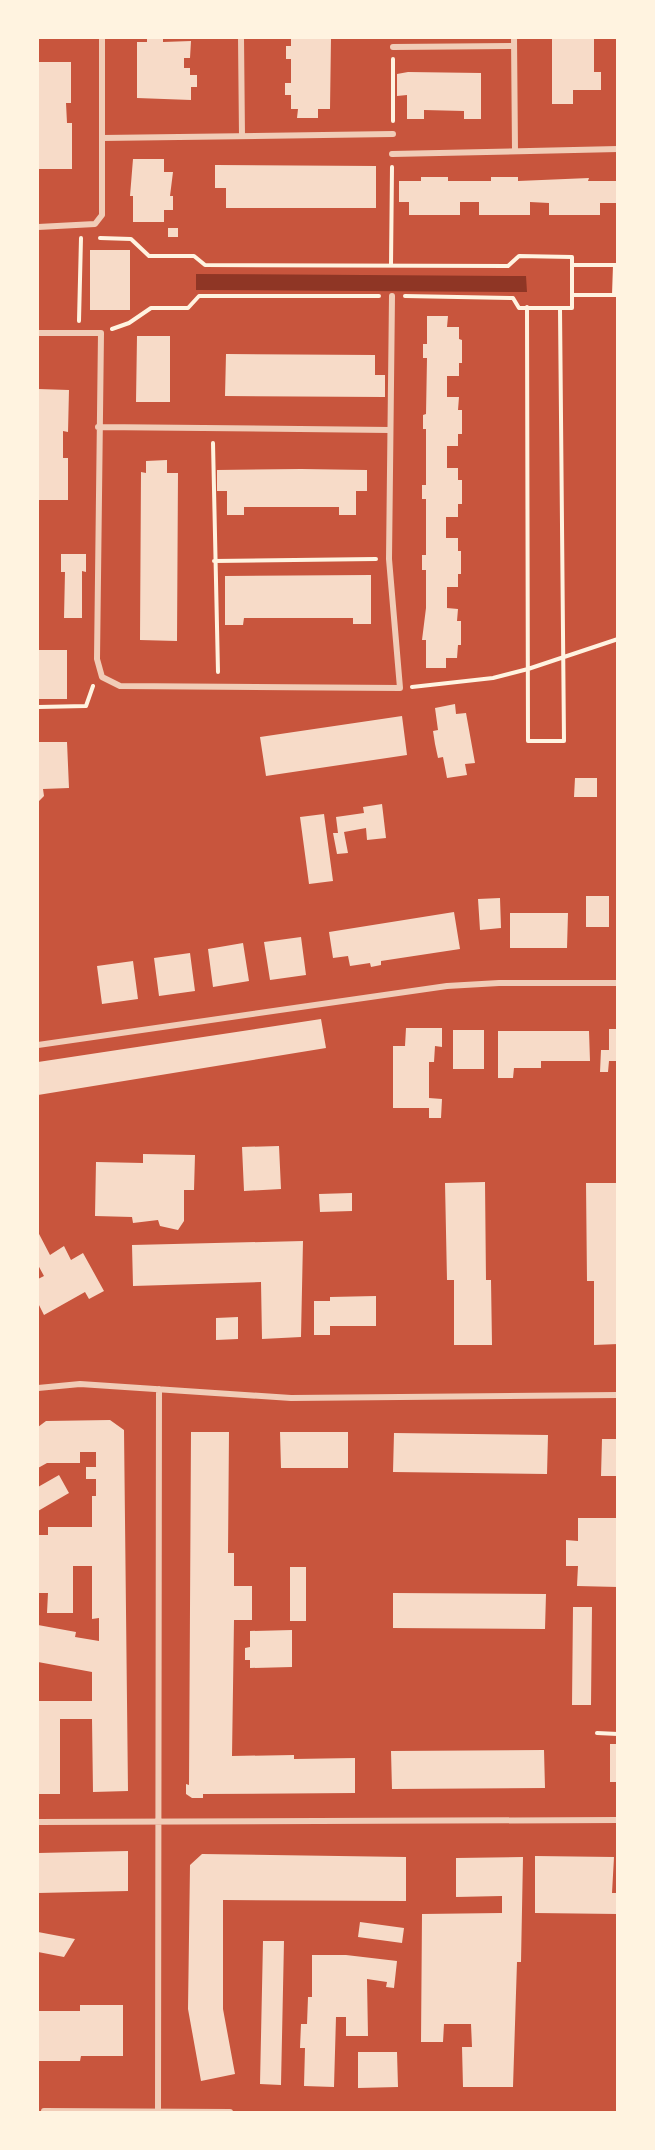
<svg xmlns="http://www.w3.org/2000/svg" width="655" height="2150" font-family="Jost,sans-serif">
  <rect width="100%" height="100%" fill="#c8553d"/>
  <path fill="#8f3625" d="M196,274l330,2 1,16 -331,-2z"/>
  <path fill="#f7dbc8" d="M147,38h16v4l28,-1 -1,17h-6v10h6v7h7v12h-6v13l-54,-2v-56h10z
    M291,38h40l-1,71h-12v9h-21l1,-9h-7v-14h-6v-12h6v-24h-5v-13h5z
    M552,38h42v34h7v18h-28v14h-21z
    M38,62h33v41h-5l1,20h5v46h-34z
    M408,72l73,1v46h-17v-8l-40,-1v9h-17v-24l-10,1v-22z
    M133,159h31v13h9l-3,24h3v14h-9v12h-31v-26h-3z
    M215,165l161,1v42h-150v-20h-11z
    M421,177h27v4h43v-4h27v4l71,-3 -1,3h30v22h-18v12h-51v-12l-19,-1v13h-51v-13h-19v13h-51v-13h-10v-21h22z
    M168,228h10v9h-10z
    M90,250h40v60h-40z
    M427,316h21l-1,11h12v12l3,1v23h-3v13h-12v21h12l-1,13h4v24h-4v12h-11v22h11v12h4v24h-4v13h-12v21h12v13h3v23h-3v13h-11v21l11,1 -1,12h4v24h-3l-1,13h-11v10h-20v-28h-4l4,-32v-38h-4v-15h4v-56h-4v-14h4v-56h-3v-14l3,-1 1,-56h-4v-14h4z
    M137,336h33v66h-34z
    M226,354l149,1v20h10v22l-160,-1z
    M38,389l31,1 -1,42 -5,-1v27h5v42h-30z
    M167,460v13h11l-1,168 -37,-1 1,-168 5,1v-12z
    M301,469l66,1v21h-11v24h-17v-8h-95v8h-17v-24h-10v-21z
    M61,554h25v18l-4,-1v47h-18l1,-46h-4z
    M371,575v49h-18v-6h-109l-1,7h-18v-49z
    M38,650h29v49h-29z
    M455,704l1,10 10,-1 9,50 -10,1 2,11 -20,3 -4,-21 -5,1 -3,-14 -2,-13 5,-1 -3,-22z
    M402,716l5,39 -141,21 -6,-39z
    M38,742h29l2,46 -26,1 1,7 -6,6z
    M575,778h22v19h-23z
    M382,804l4,34 -19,2 -1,-12 -22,4 4,21 -11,1 -4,-21h5l-2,-16 28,-4 -1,-6z
    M324,814l9,67 -24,3 -9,-67z
    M586,896h23v31h-23z
    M500,898l1,30 -21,2 -2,-31z
    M454,912l6,37 -79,12v4l-10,2 -1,-4 -20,3 -2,-10 -15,2 -4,-26z
    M510,913h58l-1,35h-57z
    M301,937l5,38 -36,5 -6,-38z
    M243,943l6,38 -36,6 -5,-38z
    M190,953l5,38 -36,5 -5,-38z
    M133,961l5,38 -36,5 -5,-38z
    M321,1019l5,29 -288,47v-33z
    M406,1028h36v19l-7,-1 -1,16h-5v36l13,1 -1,19h-12v-10h-36v-62h12z
    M609,1029h9v32h-9l-1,11h-8l1,-22h8z
    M453,1030h31v39h-31z
    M498,1031h91l1,30h-49v7h-27l-1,10h-15z
    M279,1146l2,43 -37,2 -2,-44z
    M143,1154l52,1 -1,35h-10v31l-6,9 -18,-4 -2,-6 -25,3 -1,-6 -37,-1 1,-54 47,1z
    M485,1182l1,98h5l1,65h-38v-65h-7l-2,-97z
    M586,1183h32v161l-24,1v-64h-7z
    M352,1193v18l-32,1 -1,-18z
    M38,1232l12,23 14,-9 7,14 12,-7 21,38 -15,8 -4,-7 -41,23 -6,-12v-24l6,-3 -6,-11z
    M303,1241l-2,96 -39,2 -1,-57 -128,4 -1,-41z
    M376,1296v30h-46v9h-16v-34h16v-4z
    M238,1317v22l-22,1v-22z
    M110,1420l14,10 4,361 -35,1 -1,-73h-32v75h-22v-93h54v-29l-54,-10v-37l38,7 -1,5 24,4v-23l-7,1v-53h-19v47h-26l1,-20h-10v-58h10v-8h44v-31h4v-17h-10v-12h10v-15h-16v11h-33l-9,5v-41l8,-6z
    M191,1432h38l-1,121h6v33h18v34h-18l-2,136 62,-1v4l61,-1v35l-152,1v4h-11l-6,-4v-10l3,1z
    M280,1432h68v36h-67z
    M394,1433l154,2 -1,39 -154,-2z
    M602,1439h16v37h-17z
    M59,1475l10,18 -31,18v-24z
    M578,1518h40v69l-41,-1 1,-20h-12v-26l12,1z
    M290,1567h16v54h-16z
    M393,1593l153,1 -1,35 -152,-1z
    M573,1607h19l-1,98h-19z
    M292,1630v37l-42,1v-8h-5v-12l5,-1v-16z
    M610,1744h8v38h-8z
    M544,1750l1,38 -153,1 -1,-38z
    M128,1851v40l-90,2v-40z
    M202,1854l204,3v44l-183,-1v109l12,65 -34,7 -13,-72 2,-144z
    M535,1856l79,1 -2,36h6v21l-83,-1z
    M523,1857l-2,105h-4l-4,125h-50l-1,-40h10l-1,-23h-27l-1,18h-22l1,-128 80,-1v-17l-46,1v-39z
    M360,1922l44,6 -2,15 -44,-6z
    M38,1932l37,7 -11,18 -26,-5z
    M263,1941h21l-3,144 -21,-1z
    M312,1955h34l51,6 -3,27 -8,-1 1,-5 -20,-3 1,57h-22v-19h-10l-2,70 -30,-1 1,-38h-5l1,-24h6l1,-27h4z
    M80,2005h43v51h-42l-1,5h-42v-50h42z
    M358,2052h39l1,35 -40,1z"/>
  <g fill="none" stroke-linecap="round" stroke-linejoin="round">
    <path stroke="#fff3e0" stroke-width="4" d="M393,59v62
      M100,238l31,1 18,17h45l11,9 303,1 11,-10 53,1v51h-53l-6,-10 -108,-2
      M391,265l1,-98
      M572,265h46
      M572,295h46
      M614,295l1,-30
      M527,307l1,434h36l-4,-432
      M79,321l2,-83
      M112,329l17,-6 22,-15h37l11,-12h180
      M213,443l5,229
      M214,561l162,-2
      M412,687l81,-9 35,-9 90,-30
      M38,707l48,-1 7,-20
      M597,1733l21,1"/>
    <path stroke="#f1ccb7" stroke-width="6" d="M241,38l1,98
      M514,38l1,113
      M393,47l121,-1
      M102,138l291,-4
      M392,154l226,-5
      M38,227l57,-3 7,-9v-177
      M38,333h63l-4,326 5,18 18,9 280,2 -11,-129 3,-263
      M98,427l292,3
      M38,1045l409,-59 52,-3h119
      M38,1388l42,-4 211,14 327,-3
      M38,1822l580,-2
      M44,2111l186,1
      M158,2112l1,-723"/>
  </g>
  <rect width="655" height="2150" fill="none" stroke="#fff3e0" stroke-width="78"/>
</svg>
